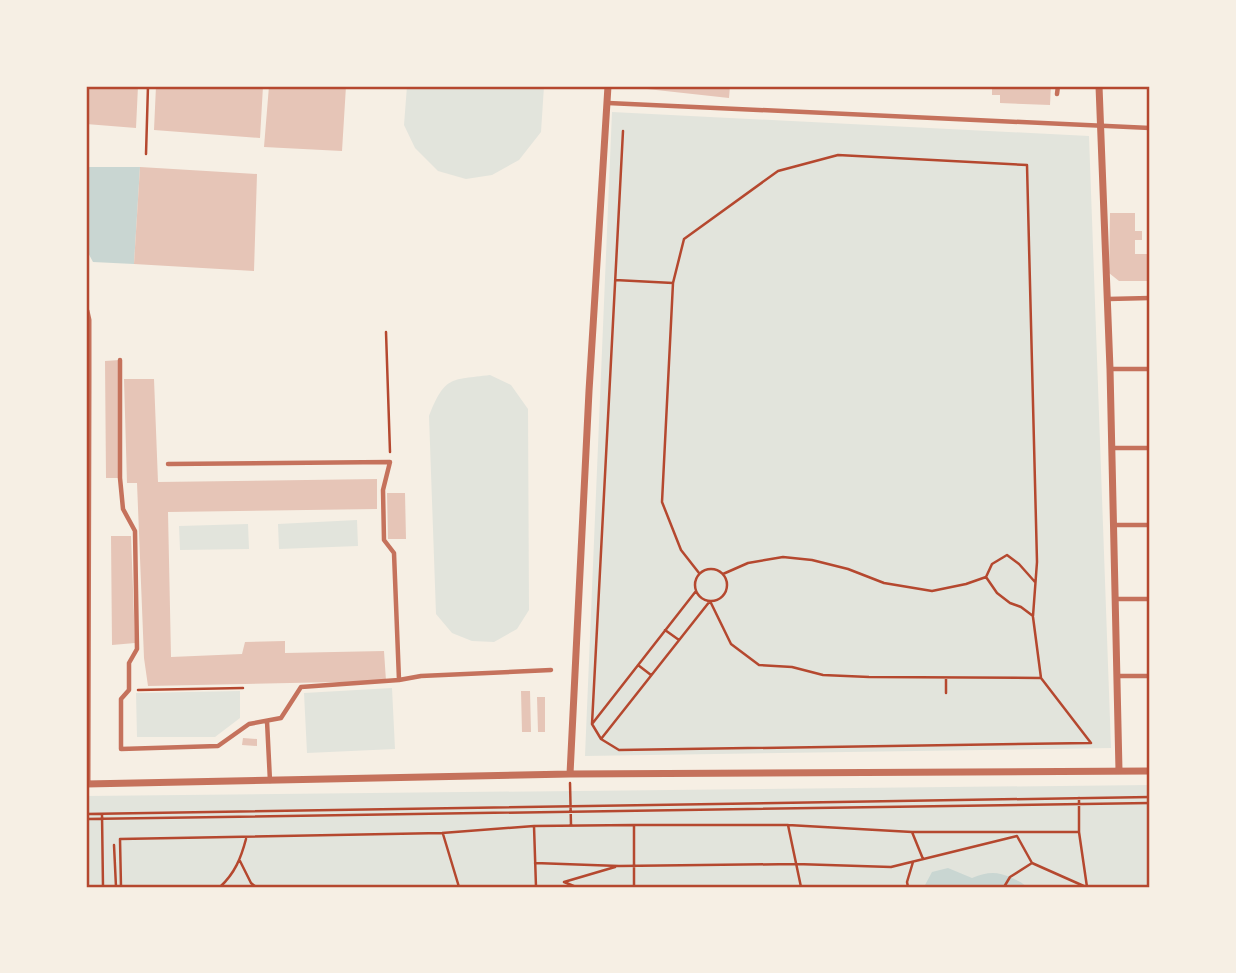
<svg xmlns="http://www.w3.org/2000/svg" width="1236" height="973" font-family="'Zilla Slab',serif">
  <rect width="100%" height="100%" fill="#f6efe4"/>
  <path fill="#e2e4dc" d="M407,86h137l-3,46 -22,28 -27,15 -26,4 -28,-8 -23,-23 -11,-23z
    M612,112l477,24 22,612 -526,8z
    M490,375l21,10 17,24 1,201 -12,19 -23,13 -22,-1 -20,-8 -16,-19 -7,-198c16,-40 21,-36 61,-41z
    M357,520l1,26 -79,3 -1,-25z
    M248,524l1,25 -69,1 -1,-24z
    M392,688l3,61 -88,4 -3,-60z
    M240,691v27l-25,19h-78l-1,-44z
    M1150,785v102h-1064v-91z"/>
  <path fill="#c9d6d2" d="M86,167h54l-6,97 -41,-2 -7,-13z
    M948,868l24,10c16,-6 24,-7 40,0 6,3 10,4 15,9h-103l8,-15z"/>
  <path fill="#e6c5b7" d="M86,86h52l-2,42 -50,-4z
    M156,86h107l-3,52 -106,-8z
    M269,86h77l-4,65 -78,-4z
    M647,86h83l-1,12 -82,-9z
    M992,86h59l-1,19 -50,-2v-8h-8z
    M140,167l117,7 -3,97 -120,-7z
    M1110,213h25v18h7v9h-7v14h15v27h-31l-10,-8z
    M120,360v118h-14l-1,-117z
    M124,379h30l4,103 219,-3v30l-209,3 3,145 71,-3 3,-12 40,-1v12l99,-2 2,30 -238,5 -4,-28 -7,-175h-10z
    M387,493h18l1,46h-18z
    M111,536h20l4,107 -23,2z
    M521,691h9l1,41h-9z
    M537,697h8v35h-7z
    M243,738l14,1v7l-15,-1z"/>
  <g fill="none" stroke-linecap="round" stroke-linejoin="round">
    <path stroke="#b5482f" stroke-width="2.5" d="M623,131l-31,593 9,15 18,11 472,-7
      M146,154l2,-68
      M615,280l58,3
      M386,332l4,120
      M695 585a16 16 0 1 1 32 0a16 16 0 1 1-32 0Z
      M699,573l-18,-23 -19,-48 11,-219 11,-44 94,-68 60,-16 189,10 10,397 -4,54 -12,-9 -11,-4 -13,-10 -11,-16
      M723,574l25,-11 35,-6 29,3 36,9 36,14 48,8 34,-7 20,-7 6,-13 15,-9 12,9 16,18
      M1033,617l8,61 50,65
      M665,630l14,10
      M638,665l13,10
      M138,690l105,-2
      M946,693v-15
      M592,724l104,-133
      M601,739l109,-138 21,43 28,21 33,2 31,8 46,2 172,1
      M570,783l1,42
      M87,794v93
      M1079,798v34l8,55
      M86,814l1064,-17
      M102,814l1,73
      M86,819l1064,-16
      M634,825v62
      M788,825l13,62
      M534,826l2,61
      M912,832l11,27
      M443,834l16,53
      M114,845l2,42
      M240,861l11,22 5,4
      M535,863l84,3 177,-2 95,3 126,-31 15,27 54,24
      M121,887l-1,-48 322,-6 92,-7 100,-1h154l124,7h167
      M220,887c15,-14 21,-29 26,-48
      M576,887l-12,-5 51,-15
      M908,887l-1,-5 6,-20
      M1004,887l6,-10 22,-14"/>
    <path stroke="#c5725c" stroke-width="4.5" d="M1057,94l1,-8
      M608,103l542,25
      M1108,299l42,-1
      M120,360v118l3,31 12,22 2,118 -8,14v27l-8,9v50l97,-3 31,-22 32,-6 20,-31 98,-7 22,-4 130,-6
      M1110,369h40
      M1112,448h38
      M168,464l222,-2 -7,28 1,50 10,13 5,127
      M1114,525h36
      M1115,599h35
      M1117,676h33
      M267,721l3,60"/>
    <path stroke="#c5725c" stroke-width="7" d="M1099,86l11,283 9,402
      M86,311l2,9v57l-1,407
      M570,774l19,-383 19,-305
      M86,784l484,-10 580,-3"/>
  </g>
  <rect width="1236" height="973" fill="none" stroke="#f6efe4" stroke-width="175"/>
  <rect x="88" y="88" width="1060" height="798" fill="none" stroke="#b5482f" stroke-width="2.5"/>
</svg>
